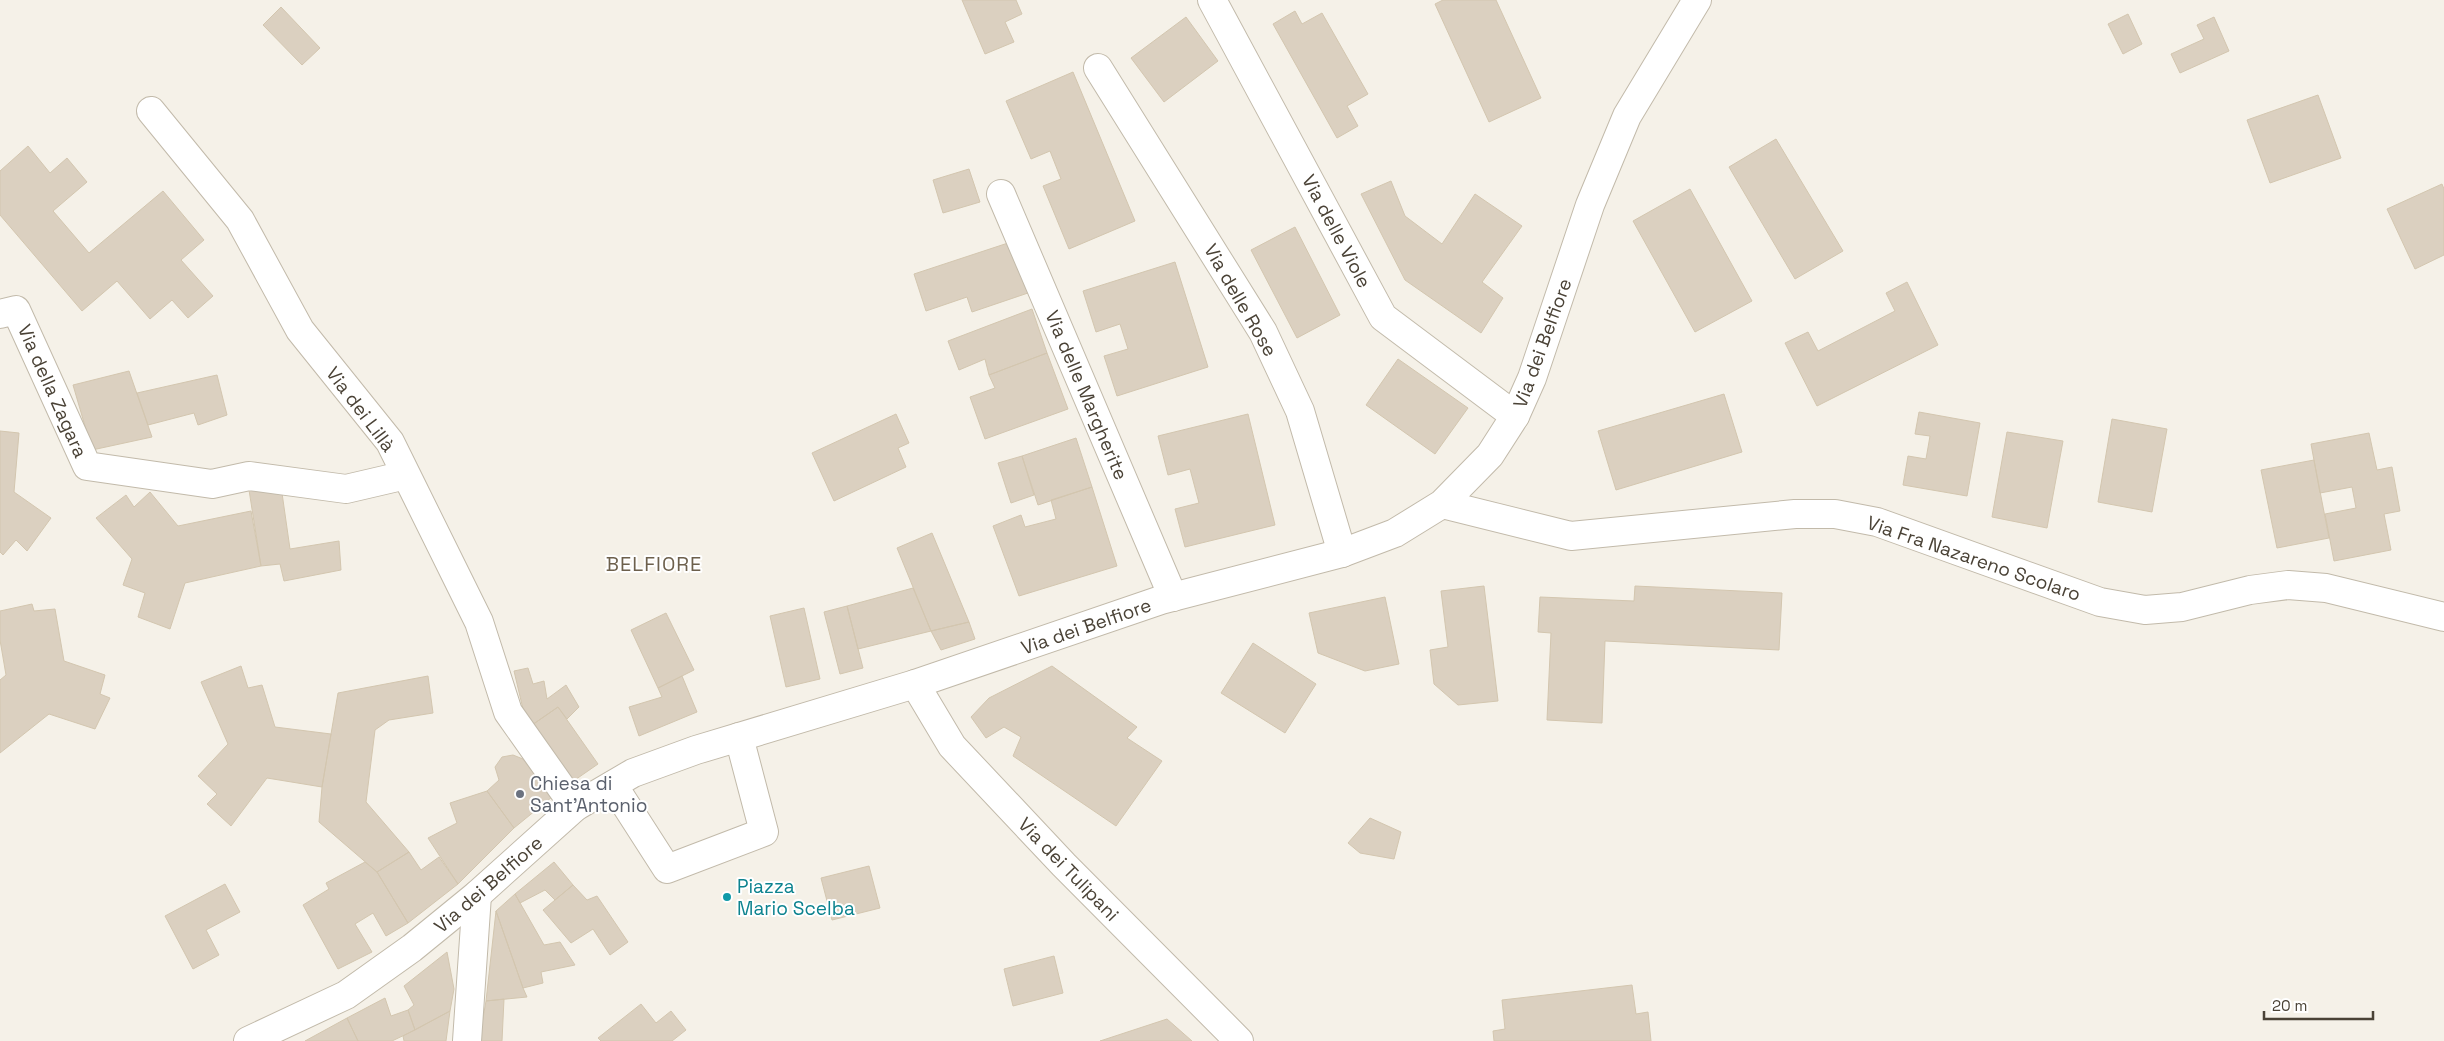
<svg xmlns="http://www.w3.org/2000/svg" width="2444" height="1041" font-family="'Space Grotesk',sans-serif">
  <rect width="100%" height="100%" fill="#f5f1e8"/>
  <path fill="#dbd0c0" stroke="#d3c6af" d="M962,0h54l6,14 -17,8 9,20 -29,12z
    M1443,0h53l45,98 -52,24 -54,-118z
    M281,7l39,41 -18,17 -39,-40z
    M1295,11l7,13 20,-11 46,81 -21,12 11,20 -21,12 -64,-114z
    M2128,14l14,30 -19,10 -15,-30z
    M1186,17l32,44 -54,41 -33,-44z
    M2214,17l15,34 -49,22 -9,-19 33,-15 -7,-14z
    M1073,72l62,149 -66,28 -26,-63 18,-7 -11,-28 -19,8 -25,-58z
    M2318,95l23,63 -71,25 -23,-63z
    M1776,139l67,112 -48,28 -66,-112z
    M28,146l22,27 17,-15 20,24 -34,29 36,42 74,-62 41,49 -23,20 32,36 -25,22 -16,-18 -22,19 -33,-38 -35,30 -82,-96v-44z
    M969,169l11,33 -37,11 -10,-33z
    M1391,181l14,35 37,28 33,-50 47,32 -40,56 21,16 -22,35 -76,-53 -44,-86z
    M2442,184l2,5v66l-29,14 -28,-60z
    M1690,189l62,112 -57,31 -62,-111z
    M1295,227l45,88 -43,23 -46,-88z
    M1011,242l17,51 -56,19 -5,-15 -41,14 -12,-37z
    M1175,262l33,105 -91,29 -13,-40 24,-7 -8,-25 -24,8 -13,-41z
    M1907,282l31,63 -121,61 -32,-63 23,-11 10,19 77,-40 -9,-18z
    M1032,309l15,44 -58,22 -4,-16 -26,11 -11,-29z
    M1047,353l21,56 -83,30 -15,-42 25,-9 -6,-13z
    M1398,359l70,49 -33,46 -69,-49z
    M129,371l23,66 -60,13 -19,-65z
    M217,375l10,40 -29,10 -4,-12 -46,12 -11,-32z
    M1724,394l18,58 -126,38 -18,-59z
    M1919,412l61,11 -13,73 -64,-11 5,-29 18,3 4,-23 -15,-2z
    M896,414l13,29 -11,5 8,19 -72,34 -22,-48z
    M1248,414l27,111 -90,22 -10,-38 24,-6 -9,-34 -22,6 -10,-39z
    M2112,419l55,10 -15,83 -54,-10z
    M0,431l19,2 -5,59 37,26 -24,33 -11,-11 -13,15 -3,-3z
    M2007,432l56,9 -16,87 -55,-11z
    M2369,433l8,37 15,-3 8,44 -16,3 7,36 -57,11 -9,-47 31,-6 -4,-21 -32,6 -9,-49z
    M1076,438l16,49 -54,18 -16,-49z
    M1022,456l12,39 -23,8 -13,-40z
    M2314,460l15,78 -52,10 -16,-78z
    M1092,487l25,79 -98,30 -26,-70 28,-11 4,12 31,-8 -5,-19z
    M249,490l33,3 8,56 49,-8 2,29 -57,11 -4,-17 -19,2z
    M150,492l28,34 73,-15 10,55 -76,17 -15,46 -32,-12 7,-24 -22,-8 9,-26 -36,-41 30,-23 8,12z
    M932,533l37,89 -38,9 -34,-83z
    M1484,586l14,115 -40,4 -24,-21 -4,-34 18,-3 -7,-56z
    M1635,586l147,7 -3,57 -174,-9 -3,82 -55,-3 4,-87 -13,-1 2,-35 94,4z
    M913,588l18,43 -73,18 -11,-43z
    M1385,597l14,67 -34,7 -47,-18 -9,-40z
    M32,604l2,7 21,-2 9,52 41,14 -5,19 10,4 -15,31 -46,-15 -49,39v-73l6,-5 -6,-35v-29z
    M847,606l16,62 -23,6 -16,-62z
    M804,608l16,71 -34,8 -16,-71z
    M666,613l28,57 -36,18 -27,-58z
    M969,622l6,17 -34,11 -10,-19z
    M1253,643l63,41 -31,49 -64,-40z
    M241,666l7,22 14,-3 13,42 56,7 -9,53 -55,-9 -36,48 -24,-22 10,-10 -19,-18 30,-32 -27,-62z
    M1052,666l85,61 -10,11 35,23 -46,65 -103,-70 8,-19 -17,-10 -18,11 -15,-21 18,-19z
    M528,668l5,16 11,-3 3,18 19,-14 13,22 -12,12 -9,-12 -26,18 -9,-16 -9,-38z
    M428,676l5,37 -44,7 -14,10 -9,72 43,50 -32,20 -58,-50 3,-35 16,-94z
    M682,676l15,36 -58,24 -10,-29 33,-10 -4,-9z
    M558,707l40,57 -26,18 -40,-57z
    M513,755l10,4 29,38 -38,31 -27,-37 12,-11 -4,-13 7,-10z
    M487,791l27,37 -56,56 -30,-46 29,-15 -7,-20z
    M1370,818l31,14 -7,27 -34,-6 -12,-10z
    M409,852l12,18 18,-13 19,27 -50,39 -31,-51z
    M365,862l12,10 31,51 -22,13 -13,-23 -18,11 17,28 -34,17 -35,-64 26,-16 -3,-6z
    M554,862l19,23 -18,15 -10,-10 -25,13 -5,-9z
    M869,866l11,42 -48,12 -11,-42z
    M225,884l15,28 -34,18 13,25 -26,14 -28,-53z
    M573,885l14,15 10,-4 31,46 -18,13 -17,-26 -22,14 -28,-33z
    M515,894l29,51 16,-3 15,23 -34,7 2,11 -20,5 -27,-77z
    M496,911l27,77 4,9 -41,4z
    M447,952l7,37 -4,22 -35,19 -7,-20 6,-5 -10,-19z
    M1054,956l9,37 -50,13 -9,-37z
    M1632,985l4,29 12,-2 3,29h-157l-1,-10 12,-2 -3,-29z
    M385,998l6,18 17,-6 7,20 -23,11h-34l-11,-23z
    M504,999l-2,42h-23l7,-40z
    M641,1004l15,19 15,-12 15,19 -14,11h-71l-3,-3z
    M450,1011l-4,30h-42l-1,-5z
    M347,1018l11,23h-53z
    M1167,1019l25,22h-92z"/>
  <g fill="none" stroke-linecap="round" stroke-linejoin="round">
    <g stroke="#c2baaa" stroke-width="30">
      <path id="minor" d="M1212,0l171,317 132,99
        M1098,68l165,264 37,79 42,142
        M151,111l89,109 60,110 90,112 89,180 29,90 67,95
        M1001,194l172,403
        M0,314l16,-4 71,156 125,18 37,-8 97,13 60,-14
        M915,684l37,62 112,119 175,176
        M613,785l54,84 97,-37 -25,-95
        M467,1041l10,-146"/>
    </g>
    <g stroke="#c2baaa" stroke-width="30">
      <path id="tertiary" d="M1442,504l129,32 224,-22h40l42,8 223,80 45,8 37,-3 68,-17 38,-5 38,3 118,29
        M248,1041l98,-46 66,-47 65,-53 98,-88 58,-34 63,-23 219,-66 246,-84 181,-47 53,-20 47,-29 48,-49 25,-39 17,-38 58,-173 37,-89 70,-116"/>
    </g>
    <use href="#minor" stroke="#fff" stroke-width="28"/>
    <use href="#tertiary" stroke="#fff" stroke-width="28"/>
  </g>
  <circle fill="#6b7280" stroke="#fff" stroke-width="2" cx="520" cy="794" r="5"/>
  <circle fill="#0f9aa8" stroke="#fff" stroke-width="2" cx="727" cy="897" r="5"/>
  <g text-anchor="middle" stroke-width="4" stroke-linejoin="round" paint-order="stroke">
    <g font-size="19" fill="#4a4236" stroke="#fff">
      <text transform="translate(1337 231) rotate(62)" y="7">Via delle Viole</text>
      <text transform="translate(1241 300) rotate(60)" y="7">Via delle Rose</text>
      <text transform="translate(1542 343) rotate(-70)" y="7">Via dei Belfiore</text>
      <text transform="translate(53 391) rotate(66)" y="7">Via della Zagara</text>
      <text transform="translate(1087 395) rotate(67)" y="7">Via delle Margherite</text>
      <text transform="translate(361 409) rotate(53)" y="7">Via dei Lillà</text>
      <text transform="translate(1974 558) rotate(19)" y="7">Via Fra Nazareno Scolaro</text>
      <text transform="translate(1086 626) rotate(-19)" y="7">Via dei Belfiore</text>
      <text transform="translate(1069 869) rotate(46)" y="7">Via dei Tulipani</text>
      <text transform="translate(488 884) rotate(-41)" y="7">Via dei Belfiore</text>
    </g>
    <g font-size="19" fill="#5b616d" stroke="#fff" text-anchor="start">
      <text x="530" y="790">Chiesa di<tspan x="530" dy="22">Sant'Antonio</tspan></text>
    </g>
    <g font-size="19" fill="#0d838f" stroke="#fff" text-anchor="start">
      <text x="737" y="893">Piazza<tspan x="737" dy="22">Mario Scelba</tspan></text>
    </g>
    <g font-size="20" letter-spacing="1" fill="#6d604c" stroke="#fff">
      <text x="654" y="571">BELFIORE</text>
    </g>
  </g>
  <path d="M2264 1011v8h109v-8" fill="none" stroke="#4a4236" stroke-width="2.5"/>
  <text x="2272" y="1011" font-size="15" fill="#4a4236" stroke="#ffffff" stroke-width="4" paint-order="stroke">20 m</text>
</svg>
